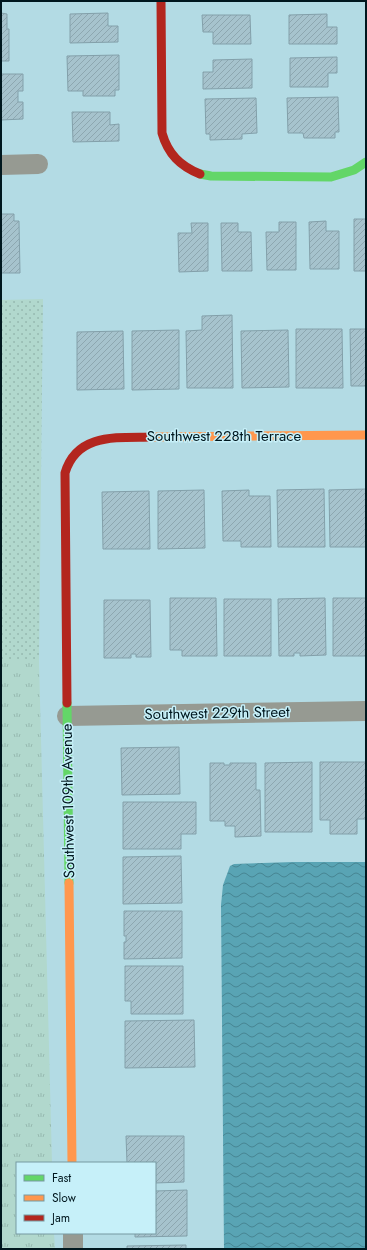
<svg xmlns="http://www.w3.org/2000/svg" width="367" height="1250" font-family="Jost,sans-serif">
  <defs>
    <pattern id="grass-tufts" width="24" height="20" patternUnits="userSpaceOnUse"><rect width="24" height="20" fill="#b1d8cd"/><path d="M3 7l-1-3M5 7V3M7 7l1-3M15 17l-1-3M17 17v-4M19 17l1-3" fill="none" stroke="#96b9b0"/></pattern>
    <pattern id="park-dots" width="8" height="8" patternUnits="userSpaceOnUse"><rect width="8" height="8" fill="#b1d8cd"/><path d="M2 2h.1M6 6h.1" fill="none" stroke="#96b9b0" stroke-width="1.8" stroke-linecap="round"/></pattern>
    <pattern id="water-waves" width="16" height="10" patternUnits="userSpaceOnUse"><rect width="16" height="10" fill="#59a4b4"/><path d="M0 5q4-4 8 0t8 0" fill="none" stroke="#478592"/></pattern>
    <pattern id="building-hatch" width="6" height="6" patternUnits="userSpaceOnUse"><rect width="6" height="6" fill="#a6c3cd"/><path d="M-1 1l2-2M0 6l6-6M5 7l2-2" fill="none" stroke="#8da7b0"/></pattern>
  </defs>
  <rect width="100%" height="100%" fill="#b3dbe4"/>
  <path fill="url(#grass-tufts)" d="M1,661h38l13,502h-35v70h37l1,16h-54z"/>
  <path fill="url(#park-dots)" d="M43,299l-4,362h-38v-361z"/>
  <path fill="url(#water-waves)" d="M294,862h72v387h-142l-3,-344 2,-20 7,-19 4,-2z"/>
  <path fill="url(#building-hatch)" stroke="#83a0aa" d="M1,13l6,1v15h2v32h-8z
    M108,13v13h10v16l-48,1v-29z
    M327,14v13h10v17h-48v-29z
    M202,15h48l1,29h-38v-12h-10z
    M119,55v35h-4v6h-32v-5h-15l-1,-35z
    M337,57v16h-9v14h-38v-29z
    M252,59v29l-49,1v-17h10v-12z
    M1,74h22v17h-5v11h5v17l-22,1z
    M338,97l1,35h-4v6h-31l-1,-5h-15l-1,-35z
    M256,98l1,35 -15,1v5l-32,1v-6h-4l-1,-35z
    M72,112h38v13l9,-1v17l-46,1z
    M1,214h13v7h5l1,52h-19z
    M354,219h12v52h-12z
    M326,221v10h13v38h-29l-1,-47z
    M279,222h17v48h-29l-1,-38h13z
    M191,223h17v48l-29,1 -1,-39h14z
    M221,223h17v9h13l1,39h-30z
    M232,315l1,73h-46l-1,-57 16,-1v-14z
    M296,329h46l1,59h-47z
    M350,329h16v57h-15z
    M179,330v59l-47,1v-59z
    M288,330l1,57 -47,1 -1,-57z
    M123,331l1,58 -47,1v-58z
    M324,489l1,58h-47l-1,-57z
    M366,489v58h-36l-1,-57z
    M204,490l1,58 -47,1v-58z
    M249,490v6h21l1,51h-30v-6h-18l-1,-50z
    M149,491l1,58h-47l-1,-57z
    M170,598h46l1,58h-35v-6h-12z
    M325,598l1,57 -26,1v-3h-6v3h-15l-1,-57z
    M333,598h33v58h-33z
    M224,599h47v57h-47z
    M104,600h46l1,57h-15v-3h-5v4h-27z
    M179,747l1,47 -58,1 -1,-47z
    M312,762v70h-47v-69z
    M320,762h46v57h-9v15h-27v-14h-10z
    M210,763h14v2h6v-2h26v27h4l1,46 -26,1v-11h-10v-5h-15z
    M123,802h73v32h-15v15h-58z
    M181,856l1,47 -59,1v-47z
    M124,911h58v47l-58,1v-17h2v-6h-2z
    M125,966h58v48h-52v-13h-6z
    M194,1020l1,47 -70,1v-47z
    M126,1136h58v46l-29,1v-20h-28z
    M187,1190v46l-52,1v-4h20v-42z
    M186,1245v4h-59v-3z"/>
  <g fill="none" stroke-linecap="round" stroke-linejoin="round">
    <path stroke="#969a92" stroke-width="20" d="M1,165l37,-1
      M67,716l299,-5
      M73,1233v16"/>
    <path stroke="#63d668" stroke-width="9" d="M200,174l11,2 120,1 23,-7 12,-8
      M67,703l2,180"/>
    <path stroke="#ff974d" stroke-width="9" d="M153,437l213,-2
      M69,883l3,280"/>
    <path stroke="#b3261e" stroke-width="9" d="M161,1l1,132c6,21 18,33 38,41
      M67,703l-2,-230c12,-41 54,-35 88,-36"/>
  </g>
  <g text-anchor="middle" stroke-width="3" stroke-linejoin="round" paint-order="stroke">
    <g font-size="15" fill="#00171e" stroke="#c6f0f9">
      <text x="224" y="441">Southwest 228th Terrace</text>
      <text transform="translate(217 713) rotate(-1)" y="5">Southwest 229th Street</text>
      <text transform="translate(68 801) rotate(-91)" y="5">Southwest 109th Avenue</text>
    </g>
  </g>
  <rect width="367" height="1250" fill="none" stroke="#00171e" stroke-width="4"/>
  <rect x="16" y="1162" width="140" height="72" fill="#c6f0f9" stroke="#7799a1"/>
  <rect x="24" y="1175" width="20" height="6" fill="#63d668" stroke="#7799a1"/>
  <text x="52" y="1182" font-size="12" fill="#00171e">Fast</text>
  <rect x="24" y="1195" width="20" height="6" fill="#ff974d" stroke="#7799a1"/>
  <text x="52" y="1202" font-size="12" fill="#00171e">Slow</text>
  <rect x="24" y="1215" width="20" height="6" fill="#b3261e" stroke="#7799a1"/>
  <text x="52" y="1222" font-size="12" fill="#00171e">Jam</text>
</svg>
